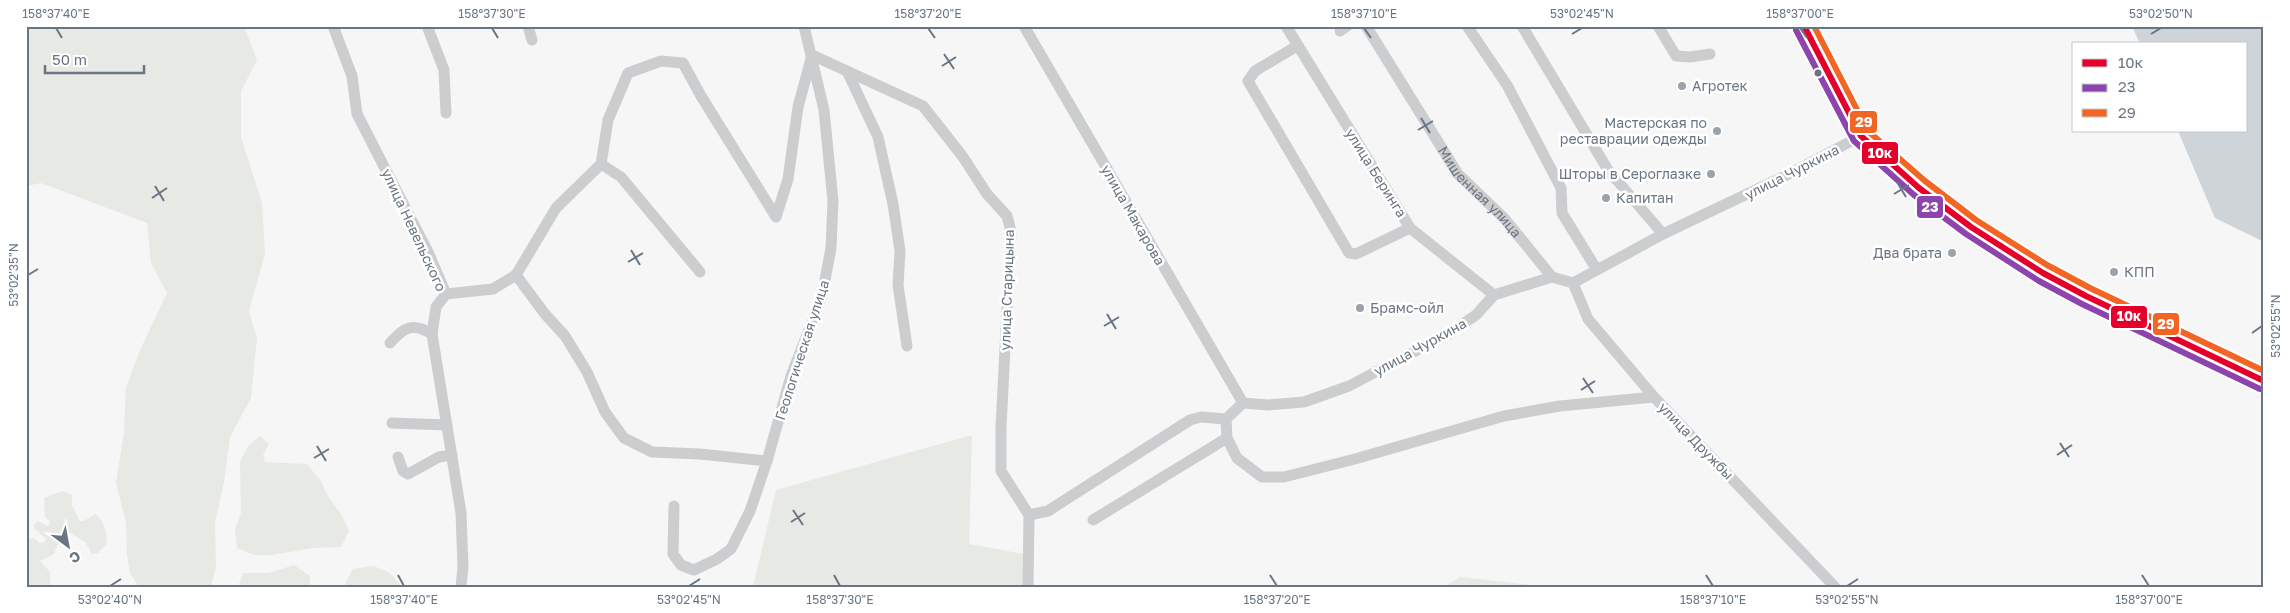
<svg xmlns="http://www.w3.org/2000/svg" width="2290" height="613" font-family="'Golos Text',sans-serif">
  <rect width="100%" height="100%" fill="#f6f6f6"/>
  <path fill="#e6e9e4" d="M26,26h218l13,34 -16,31v46l21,66 3,51 -16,57 8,28 -6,59 -21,39 -6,45 -9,41 1,44 -5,20h-72l-9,-14 -3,-19 -1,-31 -10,-40 8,-51 2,-45 14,-37 27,-57 -16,-30 -4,-40 -106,-40 -15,3z
    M972,435l-3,109 60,11 -1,32h-275l23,-97z
    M260,436l9,8 -6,11 2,7 42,2 14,17 6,14 14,19 8,17 -8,16 -27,1 -42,7h-18l-17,-7 -2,-19 6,-16 -1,-52 8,-15z
    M62,491l10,4v10l8,16h4l11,-7c9,7 13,19 11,31l-8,8 -6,1 -7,-12 -16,-10 -1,4c-8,4 -11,10 -14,18l-14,7 10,11v15h-24v-48l8,-1 6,5 5,-1 1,-3 -12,-11v-4l4,-3 10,5 2,-4 -5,-5 -1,-19z
    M294,565l16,11v11h-72l5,-14h26z
    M374,566l16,7 12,14h-56v-5l7,-13z
    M1460,577l87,10h-103z"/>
  <path fill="#ced4d7" d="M2132,26h132v216l-49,-24 -37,-87h68v-87h-106z"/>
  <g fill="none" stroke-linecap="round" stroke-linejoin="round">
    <g stroke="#d2d3d4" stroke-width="18">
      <path id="secondary" d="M1804,26l57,110 58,52 52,39 72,46 43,23 178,85"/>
    </g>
    <g stroke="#cccdcf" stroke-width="11">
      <path d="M333,26l19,50 5,38 71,138 18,42"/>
      <path d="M427,26l17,44 2,43"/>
      <path d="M528,26l4,14"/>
      <path d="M1024,26l219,377"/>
      <path d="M1286,26l124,202 84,67"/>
      <path id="s1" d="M1366,26l92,148 46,44 48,59"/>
      <path d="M1467,26l40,59 54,103 1,25 35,57"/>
      <path d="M1522,26l86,144 55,64"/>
      <path d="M1658,26l18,30 14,1 20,-3"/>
      <path d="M1340,31l7,-5"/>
      <path d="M1297,46l-42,25 -7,10 101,172 7,1 54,-26"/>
      <path d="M812,55l111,51 40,51 24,37 20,22 4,15 -10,196v44l28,44 -1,72"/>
      <path d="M847,71l31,66 15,67 7,47 -2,34 9,61"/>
      <path d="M601,164l20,13 79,95"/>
      <path d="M516,275l29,39 20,22 22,36 18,40 19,26 28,14 48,2 67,7"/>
      <path d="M1573,283l15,36 66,78 181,190"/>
      <path d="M446,294l47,-5 23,-14 40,-67 45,-44 7,-44 20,-47 33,-12 22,2 18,33 75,121 12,-38 10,-72 14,-52"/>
      <path d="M446,294l-10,13 -4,27 29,179 2,54 -2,20"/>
      <path d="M390,343c14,-16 23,-21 42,-9"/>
      <path d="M1226,419l1,19 10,20 25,19h22l71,-18 149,-43 56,-10 94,-9"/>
      <path d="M392,423l55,2"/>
      <path d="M398,457l5,14 5,3 31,-17 13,-2"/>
      <path d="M674,506l-1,48 8,11 13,5 23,-11 14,-10 19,-38 17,-50 24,-85 31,-80 9,-48 2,-47 -9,-91 -20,-84"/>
      <path d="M1029,515l19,-4 142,-91 11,-3 25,2 17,-16 25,2 36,-3 45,-16 99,-52 28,-19 18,-20 58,-18 21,6 90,-49 120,-57 78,-41"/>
      <path d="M1093,520l134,-82"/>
    </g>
    <use href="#secondary" stroke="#e0e1e2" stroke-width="16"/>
    <g stroke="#fff" stroke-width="10">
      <path id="bus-1" d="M1804,26l57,110 58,52 52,39 72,46 43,23 178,85"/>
    </g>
    <g stroke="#fff" stroke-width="10">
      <path id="bus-2" d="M1796,30l58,111 60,54 52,39 73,47 43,23 178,85"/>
    </g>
    <g stroke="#fff" stroke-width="10">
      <path id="bus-3" d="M1814,26l54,105 57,50 51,39 71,45 43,23 174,83"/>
    </g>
    <use href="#bus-1" stroke="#e4002b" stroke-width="6"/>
    <use href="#bus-2" stroke="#8e44ad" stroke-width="6"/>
    <use href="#bus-3" stroke="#f26522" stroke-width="6"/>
  </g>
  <path fill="none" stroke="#697583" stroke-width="2" d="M56,28l6,10M492,28l6,10M928,28l7,10M1364,28l7,10M1800,28l7,10M1572,34l10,-6M2151,34l10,-6M944,54l10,15M942,66l14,-9M1421,118l9,15M1418,130l15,-9M1897,182l9,15M155,186l9,15M1894,194l15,-9M152,198l15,-10M631,250l9,15M628,262l15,-9M28,275l10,-6M1107,314l9,15M1104,326l15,-9M2252,333l10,-7M1583,378l10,15M1581,390l14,-9M2060,443l9,14M317,446l9,15M2057,455l15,-10M314,458l15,-9M793,510l10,15M791,522l14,-9M398,575l6,11M834,575l6,11M1270,575l7,11M1706,575l7,11M2142,575l7,11M110,586l11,-7M689,586l11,-7M1847,586l11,-7"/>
  <circle fill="#697583" stroke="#fff" stroke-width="2" cx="1818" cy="73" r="4.5"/>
  <g fill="#9aa2ab" stroke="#fff" stroke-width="2">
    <circle cx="1682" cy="86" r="5"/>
    <circle cx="1717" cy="131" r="5"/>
    <circle cx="1711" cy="174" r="5"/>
    <circle cx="1606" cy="198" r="5"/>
    <circle cx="1952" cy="253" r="5"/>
    <circle cx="2114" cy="272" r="5"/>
    <circle cx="1360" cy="308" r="5"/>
  </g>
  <g text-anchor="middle" stroke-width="5" stroke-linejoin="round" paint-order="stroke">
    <g font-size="14" fill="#697583" stroke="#fff" text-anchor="start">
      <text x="1692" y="91">Агротек</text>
      <text x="1707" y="128" text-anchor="end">Мастерская по<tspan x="1707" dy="16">реставрации одежды</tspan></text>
      <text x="1701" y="179" text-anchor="end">Шторы в Сероглазке</text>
      <text x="1616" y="203">Капитан</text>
      <text x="1942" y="258" text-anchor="end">Два брата</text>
      <text x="2124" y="277">КПП</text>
      <text x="1370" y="313">Брамс-ойл</text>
    </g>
    <g font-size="14" fill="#697583" stroke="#fff">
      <text transform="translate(1792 172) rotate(-27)" y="5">улица Чуркина</text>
      <text transform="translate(1376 173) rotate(58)" y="5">улица Беринга</text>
      <text dy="5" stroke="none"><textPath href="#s1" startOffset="202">Мишенная улица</textPath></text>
      <text transform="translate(1133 215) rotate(60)" y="5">улица Макарова</text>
      <text transform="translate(414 230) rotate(65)" y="5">улица Невельского</text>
      <text transform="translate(1007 290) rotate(-88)" y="5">улица Старицына</text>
      <text transform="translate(1420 347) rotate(-29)" y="5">улица Чуркина</text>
      <text transform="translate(802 350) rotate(-72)" y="5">Геологическая улица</text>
      <text transform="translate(1696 441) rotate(46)" y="5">улица Дружбы</text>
    </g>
  </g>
  <g stroke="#fff" stroke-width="2">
    <rect x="1849" y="110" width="29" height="24" rx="5" fill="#f26522"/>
    <rect x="1861" y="141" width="38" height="24" rx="5" fill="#e4002b"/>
    <rect x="1916" y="195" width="28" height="24" rx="5" fill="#8e44ad"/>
    <rect x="2110" y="305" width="38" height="24" rx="5" fill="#e4002b"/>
    <rect x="2152" y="312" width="28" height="24" rx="5" fill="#f26522"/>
  </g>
  <g font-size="14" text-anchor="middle" font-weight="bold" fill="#fff">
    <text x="1864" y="127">29</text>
    <text x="1880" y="158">10к</text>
    <text x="1930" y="212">23</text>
    <text x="2129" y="321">10к</text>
    <text x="2166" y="329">29</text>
  </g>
  <rect width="2290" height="613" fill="none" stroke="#ffffff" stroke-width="55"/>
  <rect x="2072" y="42" width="175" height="90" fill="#ffffff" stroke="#c3c8cd"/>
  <rect x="2082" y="59" width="25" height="8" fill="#e4002b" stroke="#c3c8cd"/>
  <text x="2118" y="68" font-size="15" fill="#697583">10к</text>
  <rect x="2082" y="84" width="25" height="8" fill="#8e44ad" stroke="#c3c8cd"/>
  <text x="2118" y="92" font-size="15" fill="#697583">23</text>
  <rect x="2082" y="109" width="25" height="8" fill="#f26522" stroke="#c3c8cd"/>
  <text x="2118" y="118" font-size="15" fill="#697583">29</text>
  <g transform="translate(68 546) rotate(148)" stroke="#ffffff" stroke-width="4" paint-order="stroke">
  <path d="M0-4L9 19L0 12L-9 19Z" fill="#697583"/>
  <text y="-8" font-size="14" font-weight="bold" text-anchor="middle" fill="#697583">С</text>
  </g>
  <path d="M45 65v8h99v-8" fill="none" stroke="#697583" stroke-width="2.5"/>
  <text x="52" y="65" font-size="15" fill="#697583" stroke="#ffffff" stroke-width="4" paint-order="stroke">50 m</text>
  <rect x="28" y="28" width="2234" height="558" fill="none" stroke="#697583" stroke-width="2"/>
  <g font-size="12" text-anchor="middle" fill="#697583">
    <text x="56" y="18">158°37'40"E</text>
    <text x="492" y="18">158°37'30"E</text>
    <text x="928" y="18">158°37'20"E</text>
    <text x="1364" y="18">158°37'10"E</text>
    <text x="1582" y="18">53°02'45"N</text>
    <text x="1800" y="18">158°37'00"E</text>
    <text x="2161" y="18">53°02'50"N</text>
    <text transform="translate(14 275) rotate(-90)" y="4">53°02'35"N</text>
    <text transform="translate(2276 326) rotate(-90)" y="4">53°02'55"N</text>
    <text x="110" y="604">53°02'40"N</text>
    <text x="404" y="604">158°37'40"E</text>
    <text x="689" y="604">53°02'45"N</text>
    <text x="840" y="604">158°37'30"E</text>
    <text x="1277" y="604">158°37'20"E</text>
    <text x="1713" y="604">158°37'10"E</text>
    <text x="1847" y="604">53°02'55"N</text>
    <text x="2149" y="604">158°37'00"E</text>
  </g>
</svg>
